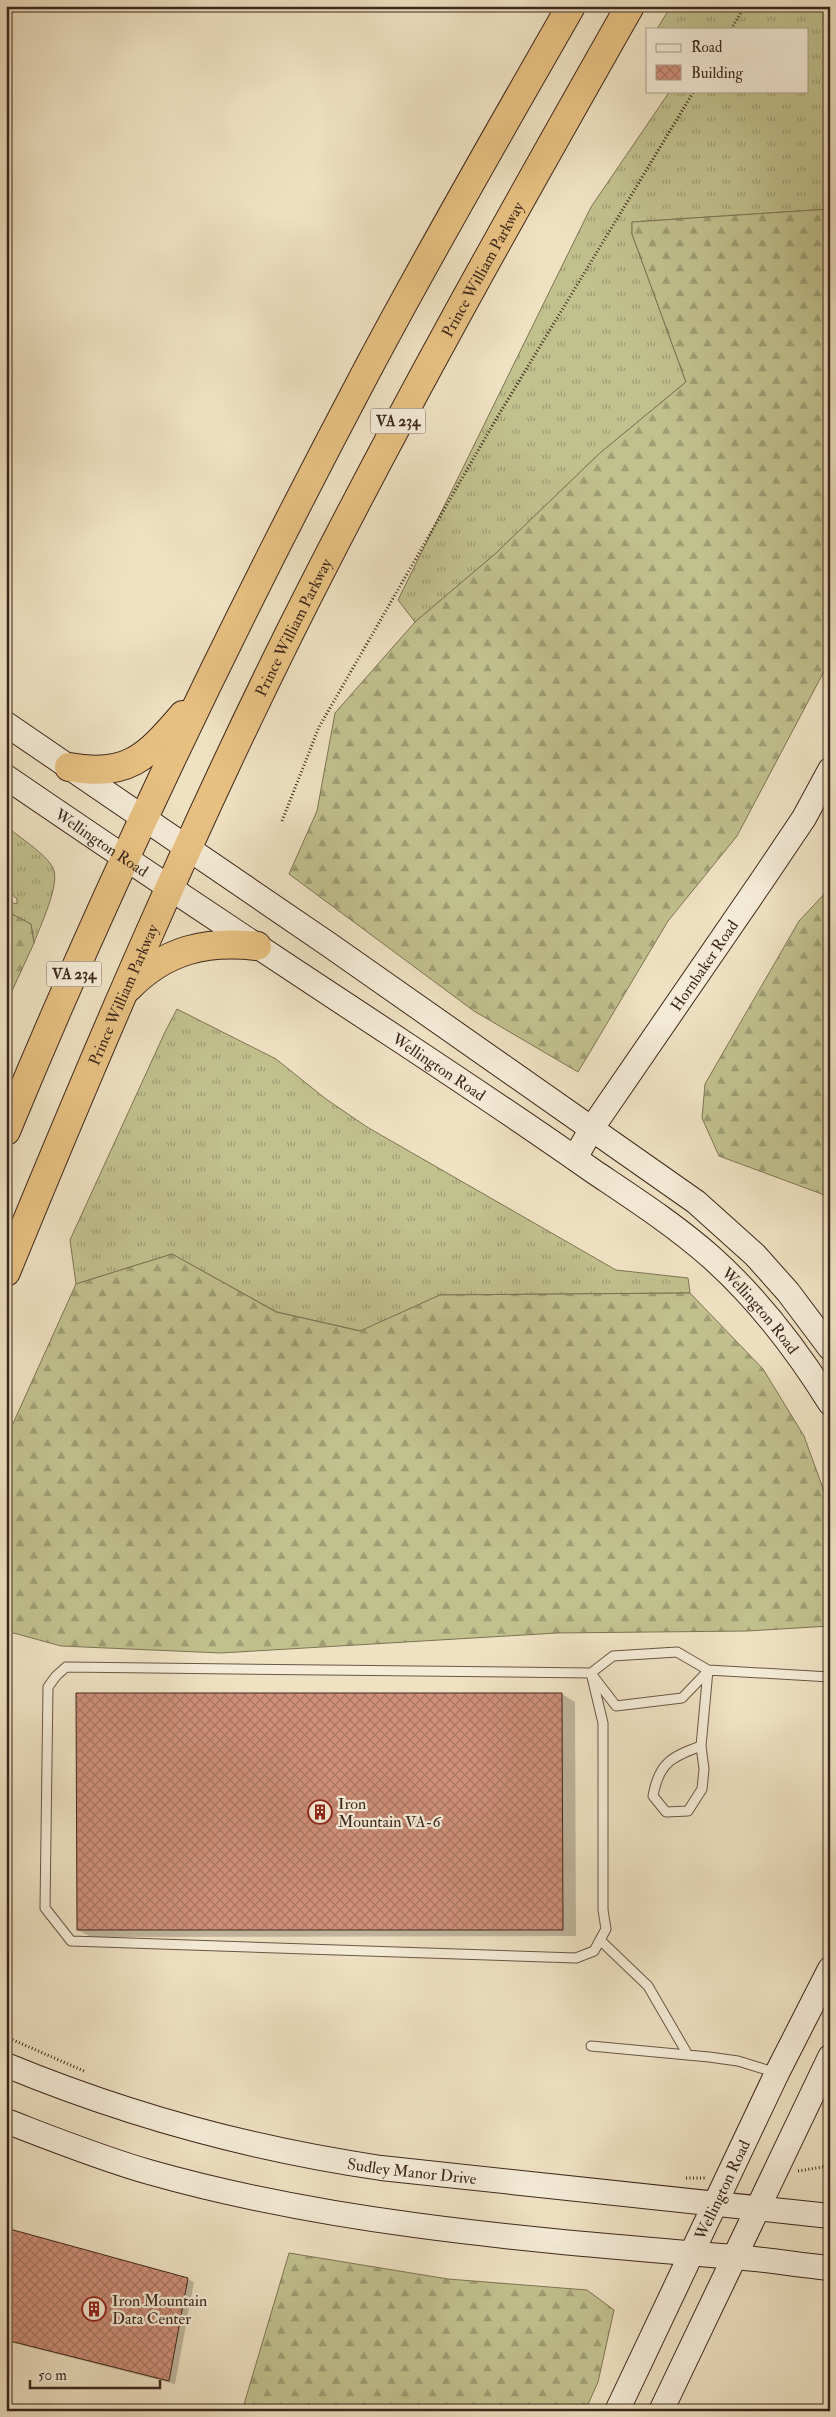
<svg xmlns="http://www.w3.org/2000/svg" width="836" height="2417" font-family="'IM FELL Double Pica',serif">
  <defs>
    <pattern id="grass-tufts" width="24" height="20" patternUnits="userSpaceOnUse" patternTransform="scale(1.25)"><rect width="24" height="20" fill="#c1c18e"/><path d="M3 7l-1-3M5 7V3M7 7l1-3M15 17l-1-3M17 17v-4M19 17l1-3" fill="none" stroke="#9e9d73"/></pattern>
    <pattern id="forest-firs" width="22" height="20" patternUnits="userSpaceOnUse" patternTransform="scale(1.25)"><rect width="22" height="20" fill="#c1c18e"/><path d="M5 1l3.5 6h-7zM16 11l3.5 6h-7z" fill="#9e9d73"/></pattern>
    <pattern id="building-cross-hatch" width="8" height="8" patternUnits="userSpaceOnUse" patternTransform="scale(1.25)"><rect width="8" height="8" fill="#d0907a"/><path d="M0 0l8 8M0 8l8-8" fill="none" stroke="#aa7663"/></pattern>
  </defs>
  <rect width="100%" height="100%" fill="#efe2c3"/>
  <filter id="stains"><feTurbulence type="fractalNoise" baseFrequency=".004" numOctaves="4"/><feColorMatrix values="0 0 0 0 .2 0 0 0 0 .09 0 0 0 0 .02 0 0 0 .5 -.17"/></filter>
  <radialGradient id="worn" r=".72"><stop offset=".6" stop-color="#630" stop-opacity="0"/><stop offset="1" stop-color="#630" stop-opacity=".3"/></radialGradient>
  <path fill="url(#grass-tufts)" stroke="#7e7454" d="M671,6h159v203l-198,13v12l54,148 -86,71 -105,101 -80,68 -17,-22 193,-393 79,-116h137v-62h-150z
    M6,826c13,11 40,28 47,42 8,15 -13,58 -19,75l-3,-19 -25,-13v-10l11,3v-5l-11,-10z
    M177,1009l99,50 50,40 41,28 249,143 72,8 2,15 -250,2 -79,36 -84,-19 -105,-58 -96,30 -6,-44 95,-208z"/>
  <path fill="url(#forest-firs)" stroke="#7e7454" d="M830,209v451l-93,176 -69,85 -90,151 -104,-61 -185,-137 28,-63 18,-98 80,-91 80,-68 105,-101 86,-71 -54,-148v-12z
    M830,888v309l-111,-41 -17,-38 3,-34 94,-163z
    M6,911l25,13 3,19 -28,61z
    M172,1254l104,58 84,19 80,-36 250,-2 73,76 41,67 26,72v118l-83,5 -190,2 -336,20 -160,-7 -55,-15v-192l70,-155z
    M289,2253l159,26 139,11 27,20 -16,72 -13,29h-343z"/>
  <path fill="#0003" d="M562,1694l13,8 1,234 -485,1 -13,-7z
    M6,2229l181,50 7,3 -19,102 -169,-43z"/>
  <path fill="url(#building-cross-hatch)" stroke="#3c271b" d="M76,1693h486l1,237h-486z
    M6,2228l182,50 -19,103 -163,-41z"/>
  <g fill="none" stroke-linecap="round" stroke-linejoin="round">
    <g stroke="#695645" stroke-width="11">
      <path id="service" d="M591,1673l12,50v187l3,19 -12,22 -18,7 -505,-17 -26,-33 3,-221 8,-11 10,-9 525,6 22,-17 64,-4 31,18 122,7
        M593,1676l23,30 66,-8 26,-27
        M701,1746c-30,11 -42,17 -48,50l13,16 22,-1 14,-22 2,-20 -3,-23 7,-76
        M600,1940l48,46 40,69
        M591,2046l118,11 29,4 39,12"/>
    </g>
    <g stroke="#3c271b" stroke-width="26">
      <g id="secondary">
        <path d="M6,724l322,220 368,258 59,53 33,37 42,56"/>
        <path id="s1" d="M6,777c130,89 261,176 392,262 65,43 131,87 195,132 40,27 82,54 118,86 47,42 86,93 119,146"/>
        <path id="s2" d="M575,1158l17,-30 173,-252 39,-58 26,-48"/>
        <path id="s3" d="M6,2065c121,50 245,84 375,103l449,48"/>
        <path d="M6,2121c47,18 94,37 143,51 190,54 389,68 584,85 32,2 65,8 97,11"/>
        <path id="s4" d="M617,2411l160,-338 53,-104"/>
        <path d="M661,2411l169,-354"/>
      </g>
    </g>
    <g stroke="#3c271b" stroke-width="30">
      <g id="trunk">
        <path d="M69,767c58,11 78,-10 114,-52"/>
        <path d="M128,988c37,-38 78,-48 129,-42"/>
        <path d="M6,1131c106,-257 228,-509 358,-755 66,-125 137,-247 207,-370"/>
        <path id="s5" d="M6,1272c89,-217 181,-433 285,-642 106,-212 222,-418 339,-624"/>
      </g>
    </g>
    <path stroke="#3c271b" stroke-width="3" stroke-dasharray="1 2.5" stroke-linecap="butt" d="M731,29l14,-23
      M282,821l37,-94 176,-306 199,-330
      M6,2037l78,34
      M798,2171l25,-4 7,6
      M686,2178h19"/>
    <use href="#service" stroke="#f5ecd8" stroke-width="9"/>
    <use href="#secondary" stroke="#f5ecd8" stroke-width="24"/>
    <use href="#trunk" stroke="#e8c182" stroke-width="28"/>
  </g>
  <defs>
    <g id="building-ring" transform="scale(1.25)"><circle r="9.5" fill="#f5ecd8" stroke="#8f2418" stroke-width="1.5"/><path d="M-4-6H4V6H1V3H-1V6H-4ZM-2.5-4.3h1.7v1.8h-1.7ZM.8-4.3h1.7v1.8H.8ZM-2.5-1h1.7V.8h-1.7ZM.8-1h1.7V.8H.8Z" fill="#8f2418"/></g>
  </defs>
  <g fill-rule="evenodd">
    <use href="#building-ring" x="320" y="1812"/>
    <use href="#building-ring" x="94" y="2309"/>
  </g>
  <g text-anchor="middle" stroke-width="4.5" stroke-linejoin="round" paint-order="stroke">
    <g fill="#f5ecd8" stroke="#746254" stroke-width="1">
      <rect x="370.5" y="408.5" width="55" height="25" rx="4"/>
      <rect x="46.5" y="961.5" width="55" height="25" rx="4"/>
    </g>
    <g font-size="15" font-weight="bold" fill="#3c271b">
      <text x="398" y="426">VA 234</text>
      <text x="74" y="979">VA 234</text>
    </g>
    <g font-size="16" fill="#3c271b" stroke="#f5ecd8">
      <text dy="6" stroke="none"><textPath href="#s5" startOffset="1111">Prince William Parkway</textPath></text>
      <text dy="6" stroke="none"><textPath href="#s5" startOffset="706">Prince William Parkway</textPath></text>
      <text dy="6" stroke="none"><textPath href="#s1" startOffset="116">Wellington Road</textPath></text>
      <text dy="6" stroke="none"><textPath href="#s2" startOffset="232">Hornbaker Road</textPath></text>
      <text dy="6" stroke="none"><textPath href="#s5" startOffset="301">Prince William Parkway</textPath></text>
      <text dy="6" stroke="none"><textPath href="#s1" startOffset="521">Wellington Road</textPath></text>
      <text dy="6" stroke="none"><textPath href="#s1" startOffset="926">Wellington Road</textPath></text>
      <text dy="6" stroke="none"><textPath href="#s3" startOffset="421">Sudley Manor Drive</textPath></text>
      <text dy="6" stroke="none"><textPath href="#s4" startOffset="245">Wellington Road</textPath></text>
    </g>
    <g font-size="16" fill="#3c271b" stroke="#f5ecd8" text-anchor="start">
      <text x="338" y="1809">Iron<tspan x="338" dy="18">Mountain VA-6</tspan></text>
      <text x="112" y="2306">Iron Mountain<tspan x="112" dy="18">Data Center</tspan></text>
    </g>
  </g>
  <rect width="836" height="2417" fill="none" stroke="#efe2c3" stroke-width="25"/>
  <rect x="8" y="8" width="821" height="2402" fill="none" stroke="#3c271b" stroke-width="2.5"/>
  <rect x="12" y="12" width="811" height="2392" fill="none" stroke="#3c271b"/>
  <rect x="646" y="28" width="162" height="65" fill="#f5ecd8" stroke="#ab9d8c"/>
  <rect x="656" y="44" width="25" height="8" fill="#f5ecd8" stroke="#ab9d8c"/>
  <text x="691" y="52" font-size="15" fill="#3c271b">Road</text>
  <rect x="656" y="65" width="25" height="15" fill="url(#building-cross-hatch)" stroke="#ab9d8c"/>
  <text x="691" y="78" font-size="15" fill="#3c271b">Building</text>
  <path d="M30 2380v8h130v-8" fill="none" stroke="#3c271b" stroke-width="2.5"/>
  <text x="38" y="2380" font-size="15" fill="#3c271b" stroke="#f5ecd8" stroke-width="4" paint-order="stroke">50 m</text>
  <rect width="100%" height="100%" filter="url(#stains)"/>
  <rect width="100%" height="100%" fill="url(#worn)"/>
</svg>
